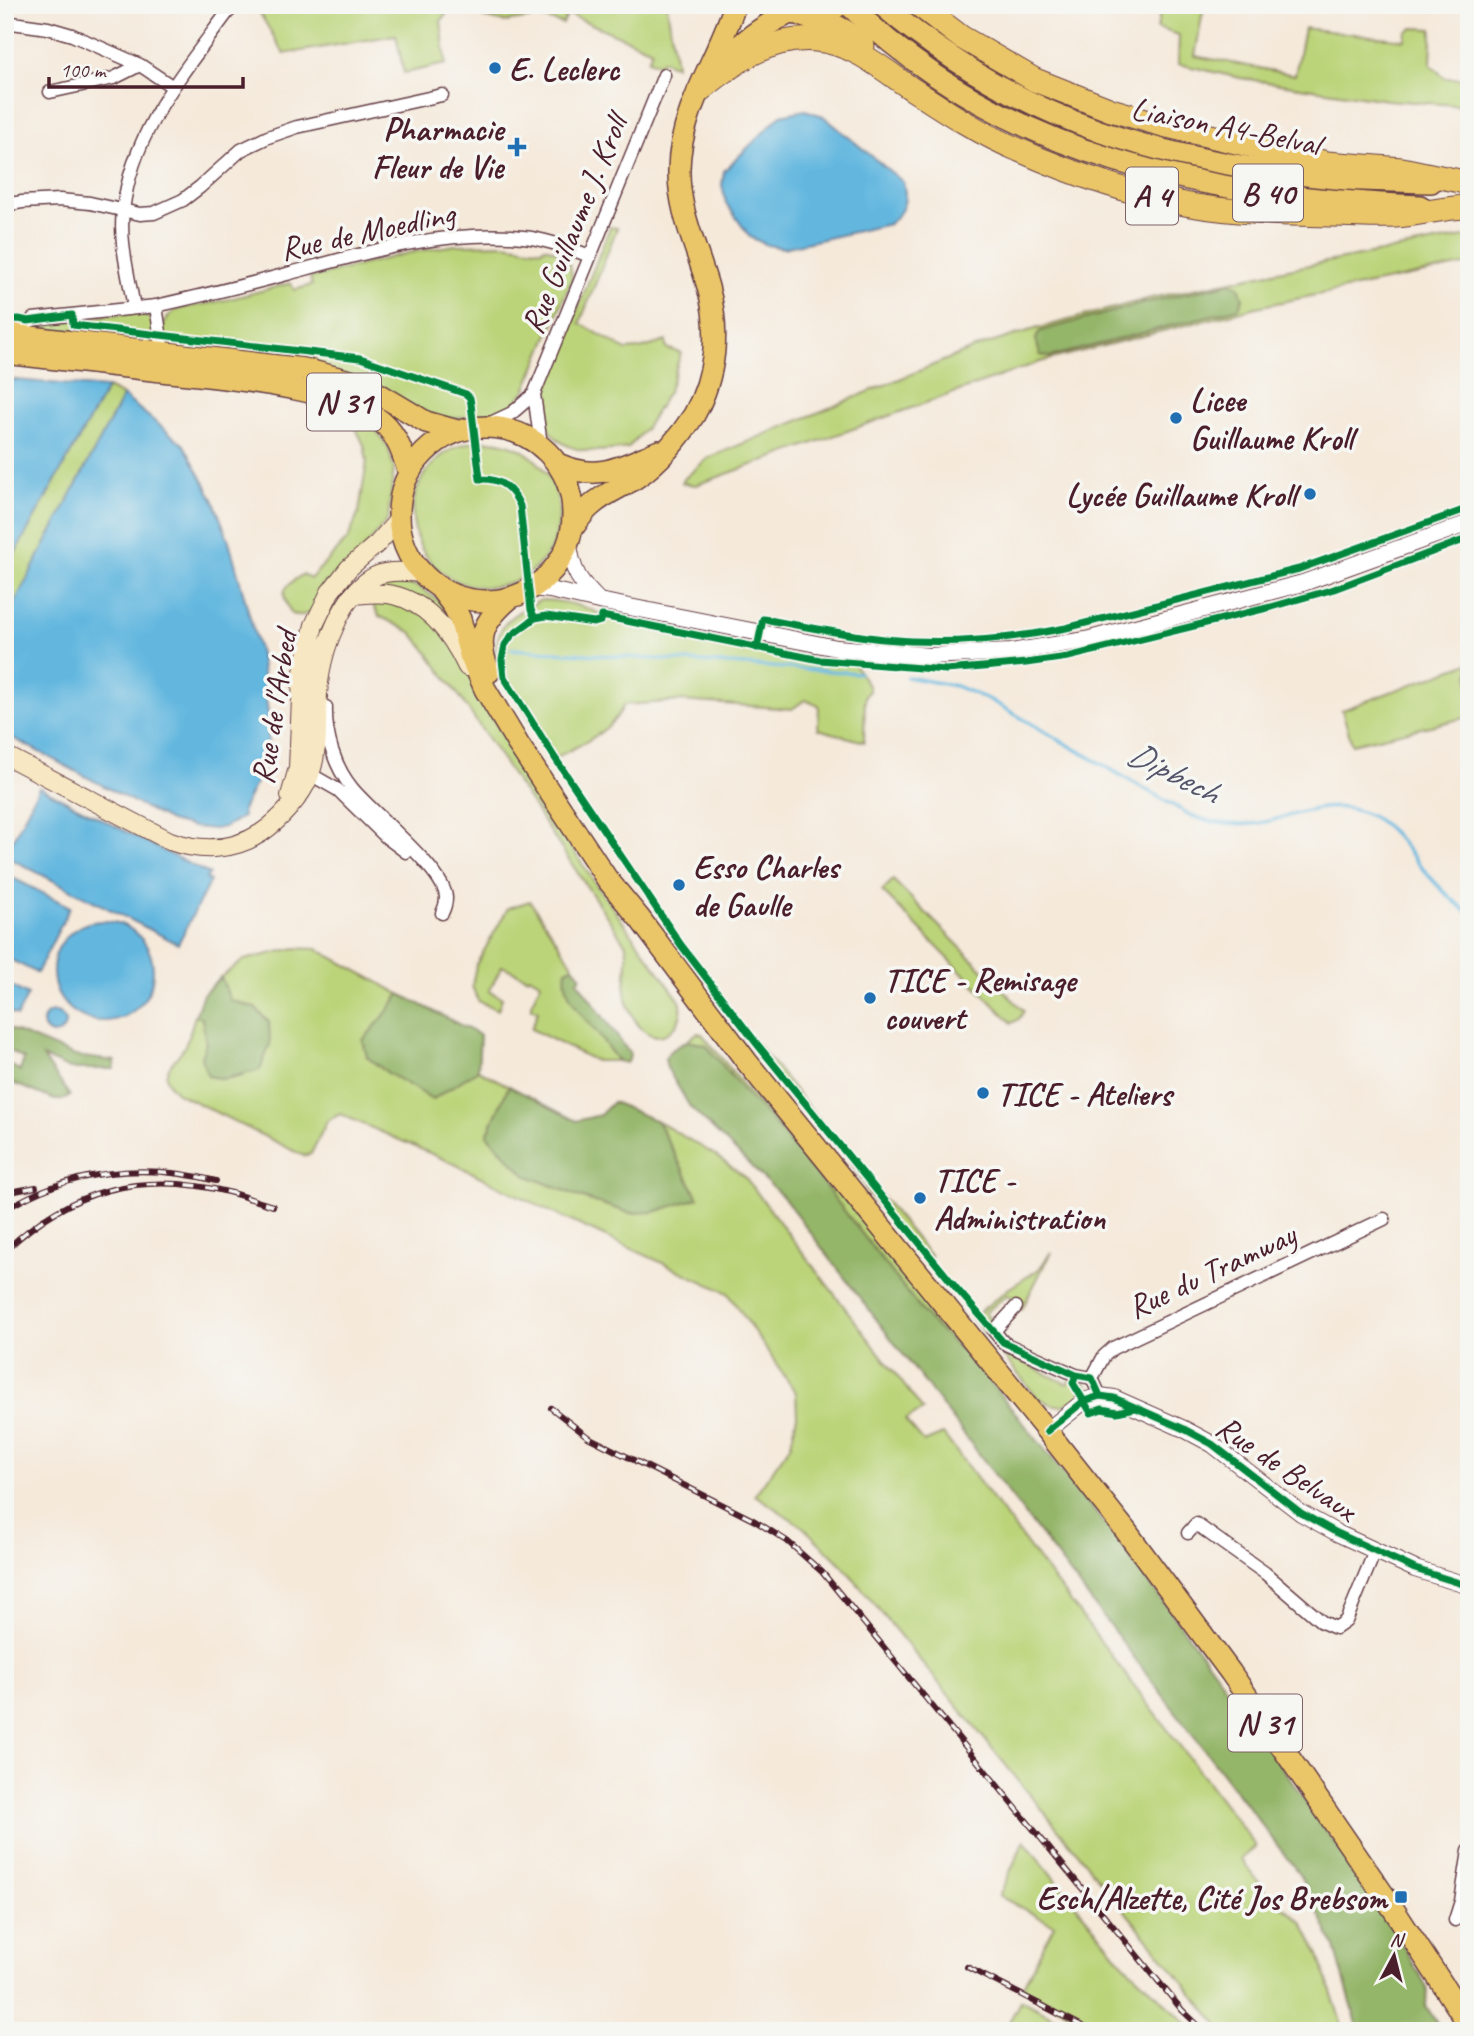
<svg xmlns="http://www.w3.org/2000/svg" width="1474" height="2036" font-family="Caveat,sans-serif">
  <rect width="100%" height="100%" fill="#f6f6f2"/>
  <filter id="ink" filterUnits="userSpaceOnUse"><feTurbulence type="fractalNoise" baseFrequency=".0143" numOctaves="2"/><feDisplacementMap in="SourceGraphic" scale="14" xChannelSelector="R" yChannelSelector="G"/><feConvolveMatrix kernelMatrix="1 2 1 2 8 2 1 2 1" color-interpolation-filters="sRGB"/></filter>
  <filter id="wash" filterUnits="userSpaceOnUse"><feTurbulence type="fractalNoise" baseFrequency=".00686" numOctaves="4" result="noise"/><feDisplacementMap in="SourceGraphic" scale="28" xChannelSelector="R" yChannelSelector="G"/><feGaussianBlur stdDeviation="1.57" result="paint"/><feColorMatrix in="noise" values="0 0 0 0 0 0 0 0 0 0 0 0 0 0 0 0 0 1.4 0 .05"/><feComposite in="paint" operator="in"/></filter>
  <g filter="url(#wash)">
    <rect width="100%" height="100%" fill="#f5e9da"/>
    <path fill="#bbd479" stroke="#827a52" stroke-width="2" fill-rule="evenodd" d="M255,5h209l-14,4 -9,12 5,43 -42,9 -8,-38 -112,19z
      M471,5h196l9,61 -14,-6 -2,5 -12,-5 4,-10 -84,-36 -5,10 -24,-7 -35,5 -21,-5z
      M1162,5h42l-9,51 100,19 9,-47 101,12 1,-8 7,-4 19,1 -1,36 14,13 24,1v27l-82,-6 -147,-22 -62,-14 1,-29 -22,-7z
      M610,227l7,1 -37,95 46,27 14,-1 26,-8v7l15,5 -12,37 -23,38 -18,20c-26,3 -59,9 -77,-16 -8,-12 -10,-23 -7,-37z
      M1469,236v28l-212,43 -217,55 -344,123 -14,-2 3,-5 23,-20 264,-109 56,-18 123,-33 137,-29zM1231,284l12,15 -4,9 -189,49 -10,-3 -4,-15 5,-8 108,-29z
      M505,244l37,6 2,-3c18,4 28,12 28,32l-46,110 -11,14 -9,6 -12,4 -50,7 -196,-65 1,-9 -44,-5 -1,9 -27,-3 -16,-11 -9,8 -147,-16v-8l14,-1 6,6 109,-13c12,2 18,10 29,13l5,-8 6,-6 9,-3 43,-8 65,-17 3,7 18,-5 -2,-7 98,-25 47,-8z
      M107,388l16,8 -118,225v-50z
      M328,406l26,8 20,14 14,19 6,22 -6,50 -71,90c-9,5 -14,8 -25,5 -14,-22 -9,-27 11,-40l7,5 38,-40 11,-27 8,-51 -3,-16 -12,-25 -25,-8z
      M413 514a73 73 0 1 1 146 0a73 73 0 1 1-146 0Z
      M403,582l16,5 30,21 46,112 31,59 71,107 83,115c7,20 -15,44 -34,31 -7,-4 -13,-15 -16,-22 -11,-21 1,-44 -4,-65l-166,-248 -38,-52 -11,-13 -32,-16 -5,-9v-13l3,-7 12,-4z
      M541,600c17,0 48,6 61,16l218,44 34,4 15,23v4l-4,4 -1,47 -46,-13 1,-23 -14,-6 -13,9 -111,-8 -57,4c-13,28 -43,39 -69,53l-51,-81 -2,-17h-6c-2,-37 15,-45 45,-60z
      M1469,663v54l-117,27 -10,-34z
      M893,880l131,131 -5,8 -7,4 -130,-132z
      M530,901l42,62 1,4 -6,3 33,67 18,24h-22l-65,-32 7,-18 -7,-3v-4l10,-21 -12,-7 -1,2 -26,-12 -13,25 13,7 -4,12 -20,-9 -6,-15 4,-21 32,-57z
      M295,948l22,1 83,45 -16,22 -17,41 21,16 45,26 45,-29 31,16 -22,49 38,40 55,22 50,16 68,-15 -41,-77 55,32 33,24 178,233 -18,10 19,22 19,-8 313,412 -15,13 30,39 31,24 17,33 25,76h-121l-379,-464 -41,-40 -48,-32 36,-51 6,-28 -1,-23 -68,-100 -181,-83 -90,-45 -117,-51 -13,7 -16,33 -7,2 -127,-63c-22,-19 -5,-28 6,-44 6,-9 8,-22 12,-33l7,2 4,25 -5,15 8,18 15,3 18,-3 13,-68 -25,-8 -9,-23 23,-17z
      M697,1033l5,1 48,59 46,45 179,225 -46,-43 -114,-147 -46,-56 -22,-22 -41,-50 -19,-4z
      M757,1044l65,80 -22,-16 -48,-60z
      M850,1158l81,99 -6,5 -56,-67z
      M1051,1252l-29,57 -14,-15 -23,19 6,7 -4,4 16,18 5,3 -4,8 63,31 4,-7 15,6 2,4 -1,5c-19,15 -30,19 -51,4l-64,-78 36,-29 31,-20z
      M1024,1841l98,121 73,69h-92l-81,-43 32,-63 -55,-29z
      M1021,2000l60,31h-77z"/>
    <path fill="#94b669" stroke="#6f6a4a" stroke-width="2" d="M1231,283l8,3 4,13 -4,9 -189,49 -10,-2 -4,-16 4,-8 109,-29z
      M573,967l8,9 -3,6 52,72 -1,6 -3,3 -8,-2c-6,-7 -11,-15 -17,-23 -15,-20 -40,-40 -35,-68z
      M221,977l9,23 25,8 14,14 1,22 -10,26 -36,9 -16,-3 -7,-18 5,-15 -4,-25 -7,-2 8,-22z
      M400,994l80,41 -2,35 -45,29 -45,-26 -21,-16 -4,-17 21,-24z
      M5,1027l70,29 40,5 -1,8h-44l-27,-12 27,39 -8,4h-7l-50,-20v-19l15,10 4,-12 -19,-11z
      M687,1041l19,4 41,50 22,22 46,56 114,147 46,43 138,171 108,146 164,235 42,72 -1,19 16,25h-83l-24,-84 -35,-72 -517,-678 -93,-90 -23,-39 -2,-10 5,-7z
      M509,1086l67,35 24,-6 13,-13 44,19 41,77 -44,14 -24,1 -50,-16 -55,-22 -38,-40z"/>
    <path fill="#63b7df" stroke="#566b85" stroke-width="2" d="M805,110l18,6 80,66c5,18 1,30 -14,42l-106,24 -16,-3 -17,-8 -24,-34 -4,-18 2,-14 57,-56z
      M5,379l102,9 -102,183z
      M123,396l61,49 29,54 16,42 31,113 9,66 -2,40 -25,50 1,7 -19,10 -10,2 -21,-2 -23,-6 -165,-87v-113z
      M39,787l170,87 -3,5 4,2 -32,63 -173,-88z
      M5,874l65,33 -33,66 -32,-16z
      M53 971a50 50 0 1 1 100 0a50 50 0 1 1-100 0Z
      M5,983l23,12 -11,21 -12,-6z
      M43 1023a11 11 0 1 1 22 0a11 11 0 1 1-22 0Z"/>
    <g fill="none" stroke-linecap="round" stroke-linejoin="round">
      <path stroke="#63b7df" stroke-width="3.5" d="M511,649l348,24
        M907,677l49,9 34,14 200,115c23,9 44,12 69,8 35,-6 68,-25 105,-10 28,11 39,33 58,55 13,15 29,33 47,44"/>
    </g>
  </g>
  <g filter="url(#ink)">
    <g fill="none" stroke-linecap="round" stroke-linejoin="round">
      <g stroke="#643d45" stroke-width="15">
        <path id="minor" d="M5,22l43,6 24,7 68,30 33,22
          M50,92l64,-14 26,-13
          M5,205l17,-3 38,-2 30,3 50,11 14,-1 29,-13 17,-13 41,-37 27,-13 29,-10 145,-32
          M156,306c44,-10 87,-20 131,-32 77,-21 155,-45 236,-37 23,2 45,11 67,19
          M134,308c-5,-31 -15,-66 -11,-97 9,-79 59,-137 104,-198l9,-8
          M23,335l2,-10 8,-6 123,-13 7,46
          M534,394l7,51
          M482,427l30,-14 22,-19 130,-319
          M326,707c-1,28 8,59 26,81 19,24 94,83 94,110 0,4 -2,11 -4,15
          M306,767l4,7 28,16 48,47 20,15
          M1016,1307l-22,24 9,11 5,3 68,30 16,3
          M1100,1396l-8,-18 12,-22 9,-8 271,-129
          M1188,1533l8,-9 69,49 57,49 14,6 10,-7 29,-70
          M1455,1920l6,-19 8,-50"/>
      </g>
      <g stroke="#643d45" stroke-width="18">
        <path id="tertiary" d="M569,544c3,28 11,38 30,57
          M532,588l18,2 49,11 238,47 92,8 82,-4 75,-12 217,-57 166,-60
          M1047,1431l37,-30 16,-5 14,2 70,31 28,15 89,69 36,20 78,36 54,17"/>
      </g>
      <g stroke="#643d45" stroke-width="20">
        <path id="secondary" d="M353,595c13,-1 27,-3 40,0 36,8 59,40 74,72
          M5,755l165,86c31,11 63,10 91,-8 18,-12 41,-37 48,-56 13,-32 5,-68 11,-101 4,-30 23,-80 50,-97 15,-10 35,-7 52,-6
          M290,796l8,-28 4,-92 12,-51 16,-33 19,-24 29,-25 21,-24"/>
      </g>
      <g stroke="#643d45" stroke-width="24">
        <path id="primary" d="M767,5c27,12 45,14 73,0
          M718,68c20,-24 41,-41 70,-54
          M5,334l299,35 50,13 25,12 47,28 32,9
          M5,353c55,6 110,13 165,19 54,6 171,15 212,50 15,13 21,32 27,51
          M399 514a87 87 0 1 1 174 0a87 87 0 1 1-174 0Z
          M558,464c41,18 62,3 101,-13
          M572,529c6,-8 12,-18 20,-24 13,-12 31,-18 45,-28 22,-15 43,-40 57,-62 22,-39 26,-85 14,-128 -11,-39 -30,-76 -29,-118 1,-59 38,-109 56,-164
          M439,587l15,20 6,12 10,36 15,34 33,55 89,135 33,40 107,143 300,369 79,100 105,142 163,237 75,115
          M489,672c-14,-34 -6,-51 21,-74"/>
      </g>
      <g stroke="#643d45" stroke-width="24">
        <path id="trunk" d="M849,5c157,154 360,192 571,201
          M882,5c139,119 285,159 464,174 28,2 56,2 85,3"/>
      </g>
      <g stroke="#643d45" stroke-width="25">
        <path id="motorway" d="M919,5l42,32 74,43 76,30 52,15 164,38 75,6 67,14
          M805,16c24,7 40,12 58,30
          M699,91c35,-28 69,-55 117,-51 36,3 64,27 93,47 35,23 71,47 110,63 54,24 112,44 171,55 47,8 95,9 142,10 21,0 42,2 63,1 25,-1 49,-9 74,-9"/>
      </g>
      <use href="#minor" stroke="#fff" stroke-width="12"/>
      <use href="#tertiary" stroke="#fff" stroke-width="16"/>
      <use href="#secondary" stroke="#f7e8c3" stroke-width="18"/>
      <use href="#primary" stroke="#ebc669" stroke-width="21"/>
      <use href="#trunk" stroke="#ebc669" stroke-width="21"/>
      <use href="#motorway" stroke="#ebc669" stroke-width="23"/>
      <g stroke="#4a1f2b" stroke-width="6">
        <path id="rail" d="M5,1193l31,-6
          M5,1210c64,-40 139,-48 211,-29
          M5,1251c65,-63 139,-81 227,-58 14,4 27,9 41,13
          M551,1408l37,29 167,84 32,20 35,31 360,438 22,21
          M967,1967l125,64"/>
      </g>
      <use href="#rail" stroke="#f6f6f2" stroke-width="3.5" stroke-dasharray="10" stroke-linecap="butt"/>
      <g stroke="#f6f6f2" stroke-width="11">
        <path id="cycleway" d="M5,320l14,-1 9,2 44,-6 1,10 287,33 106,36 4,4 1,6 9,75c20,-1 32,8 40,27l11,104 4,8
          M757,648l6,-29c40,7 81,16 121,20 61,6 123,1 182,-11l233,-59 170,-61
          M1076,1375l-3,8 18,30 11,-4 15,3 18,-4
          M1100,1396l-8,-18 -16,-3 -73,-33 -46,-53 -200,-245 -76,-99 -126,-187 -51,-81 -2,-17 3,-15 7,-10 23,-17 11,-2 48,7 7,-2 1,-5 218,44 126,10 37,-3 43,-4 42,-6 203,-50 63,-18 135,-51
          M1047,1431l37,-30 16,-5 14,2 70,31 28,15 89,69 36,20 78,36 54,17"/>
      </g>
      <use href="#cycleway" stroke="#00873e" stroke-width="7"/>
    </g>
  </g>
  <g fill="#1f6fb2" stroke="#f6f6f2" stroke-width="2.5">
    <circle cx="495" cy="68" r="7"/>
    <path d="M513.5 136.5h7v7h7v7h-7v7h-7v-7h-7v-7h7z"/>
    <circle cx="1176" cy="418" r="7"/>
    <circle cx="1310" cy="494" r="7"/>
    <circle cx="679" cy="885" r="7"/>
    <circle cx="870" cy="998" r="7"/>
    <circle cx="983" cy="1093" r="7"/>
    <circle cx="920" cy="1198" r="7"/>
    <rect x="1394" y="1890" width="14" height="14" rx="3.5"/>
  </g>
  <g text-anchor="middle" stroke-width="7" stroke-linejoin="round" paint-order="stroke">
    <g fill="#f6f6f2" stroke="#7e6067" stroke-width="2">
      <rect x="1233" y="164.5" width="70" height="57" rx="5"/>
      <rect x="1126" y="167.5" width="52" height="57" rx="5"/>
      <rect x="307" y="373.5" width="74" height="57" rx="5"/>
      <rect x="1228" y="1694.5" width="74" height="57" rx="5"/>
    </g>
    <g font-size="32" font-weight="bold" fill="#4a1f2b">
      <text x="1268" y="204">B 40</text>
      <text x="1152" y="207">A 4</text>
      <text x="344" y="413">N 31</text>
      <text x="1265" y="1734">N 31</text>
    </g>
    <g font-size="33" font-weight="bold" fill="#4a1f2b" stroke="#f6f6f2" text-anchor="start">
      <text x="509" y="80">E. Leclerc</text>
      <text x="503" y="140" text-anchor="end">Pharmacie<tspan x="503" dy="38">Fleur de Vie</tspan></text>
      <text x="1190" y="411">Licee<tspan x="1190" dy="38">Guillaume Kroll</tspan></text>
      <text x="1296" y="506" text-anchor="end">Lycée Guillaume Kroll</text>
      <text x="693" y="878">Esso Charles<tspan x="693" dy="38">de Gaulle</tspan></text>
      <text x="884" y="991">TICE - Remisage<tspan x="884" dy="38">couvert</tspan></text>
      <text x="997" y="1105">TICE - Ateliers</text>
      <text x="934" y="1191">TICE -<tspan x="934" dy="38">Administration</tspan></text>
      <text x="1387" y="1909" text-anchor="end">Esch/Alzette, Cité Jos Brebsom</text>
    </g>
    <g font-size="33" fill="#4a1f2b" stroke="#f6f6f2">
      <text transform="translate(1226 125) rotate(11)" y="12">Liaison A4-Belval</text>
      <text transform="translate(573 224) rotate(-68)" y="12">Rue Guillaume J. Kroll</text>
      <text transform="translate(367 230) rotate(-12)" y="12">Rue de Moedling</text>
      <text transform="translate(273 707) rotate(-81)" y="12">Rue de l'Arbed</text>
      <text transform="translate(1211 1270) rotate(-25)" y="12">Rue du Tramway</text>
      <text transform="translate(1287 1467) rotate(34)" y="12">Rue de Belvaux</text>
    </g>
    <g font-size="35" font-style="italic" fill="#53546a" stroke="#f6f6f2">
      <text transform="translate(1174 772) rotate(27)" y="12">Dipbech</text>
    </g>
  </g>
  <rect width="1474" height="2036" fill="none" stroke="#f6f6f2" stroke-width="28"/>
  <g transform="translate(1394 1956) rotate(7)" stroke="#f6f6f2" stroke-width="5" paint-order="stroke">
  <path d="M0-5L12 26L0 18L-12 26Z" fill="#4a1f2b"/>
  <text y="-10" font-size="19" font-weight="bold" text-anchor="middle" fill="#4a1f2b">N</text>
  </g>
  <path d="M49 77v10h194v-10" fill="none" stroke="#4a1f2b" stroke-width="3.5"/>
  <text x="60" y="77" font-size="21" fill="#4a1f2b" stroke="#f6f6f2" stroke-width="5" paint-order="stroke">100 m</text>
</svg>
